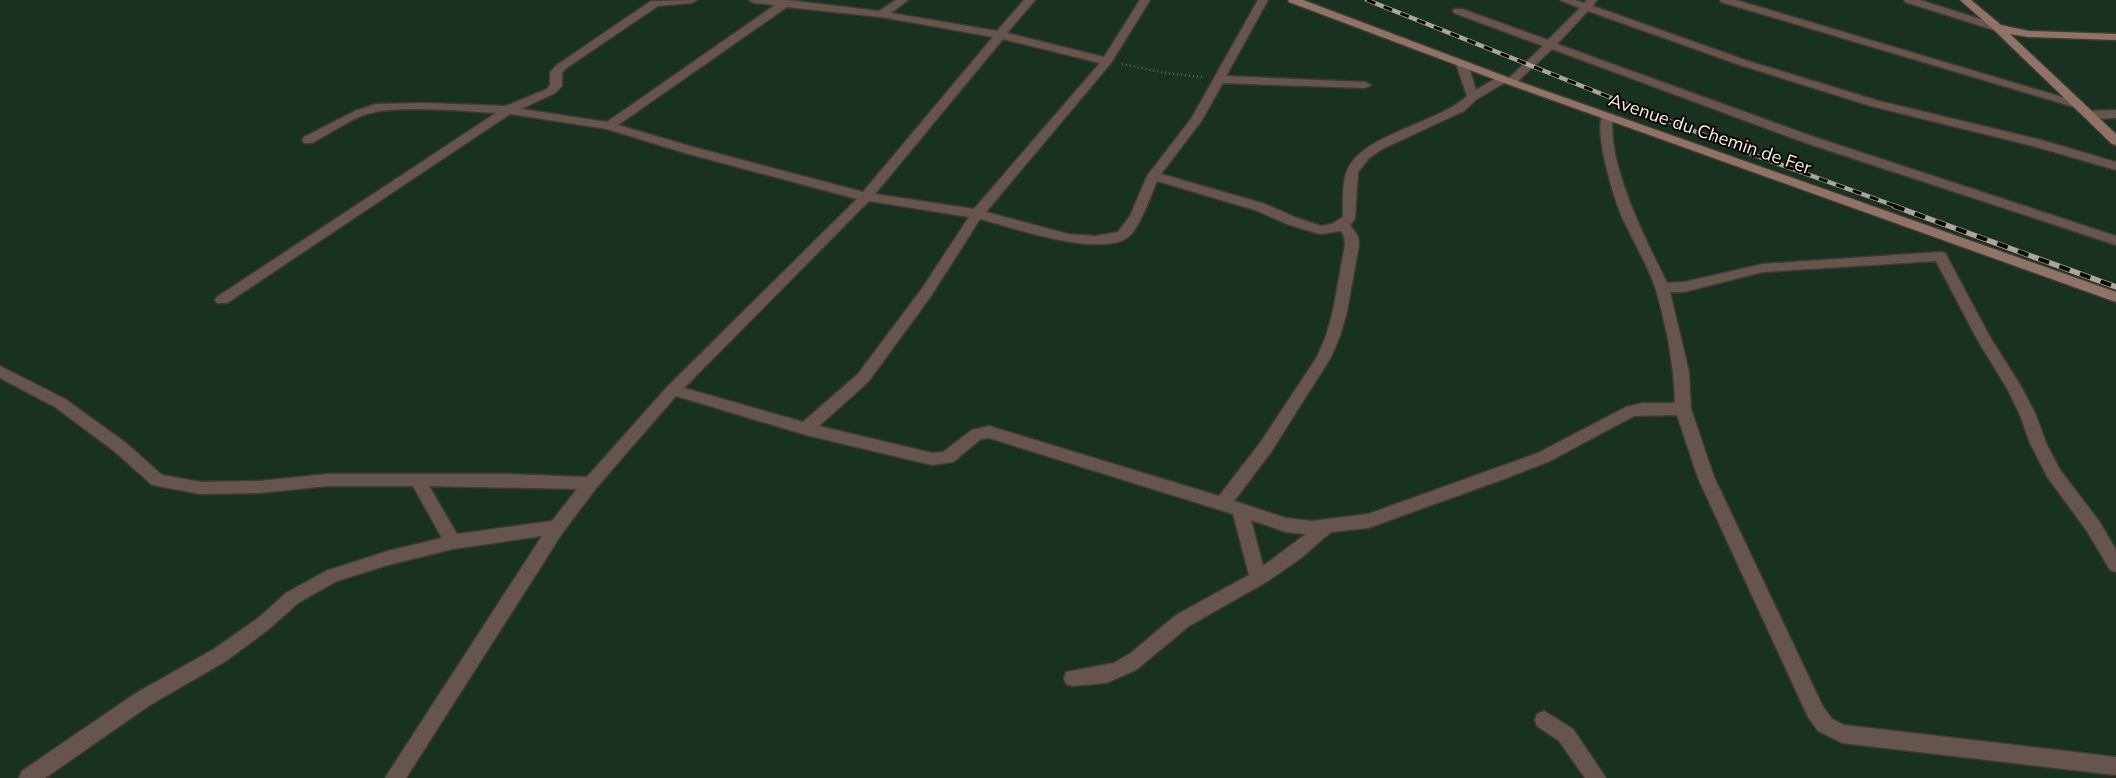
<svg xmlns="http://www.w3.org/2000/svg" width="2116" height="778" font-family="Mulish,sans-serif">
  <rect width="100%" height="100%" fill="#241c13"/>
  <path fill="#183120" d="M0,0h2116v778h-2116z"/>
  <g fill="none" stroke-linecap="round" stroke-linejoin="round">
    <g stroke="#413a31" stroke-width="3">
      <path id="street" d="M697,0l-5,3 -34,3 -93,63 -3,4v13l-7,7 -34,16 86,13 168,-117 -21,-2 -5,-3h38l92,11 17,-11h12l-17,13 106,18 27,-31h11l-28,33 97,24 36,-57h10l-39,63 -125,149 82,22 27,2 23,-4 12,-16 17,-40 44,-57 67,-119h10l-42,76 139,6 6,3 -6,3 -142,-5 -21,37 -41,54 104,30 32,14 24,8 11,-2 11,-7c0,-12 -1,-36 4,-46 15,-37 90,-47 120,-75l-11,-32 2,-2h8l2,2 8,26 22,-13 4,-1 6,3 35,-33 -89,-33 -1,-2 1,-2h8l86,31 32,-32 -20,-8h15l9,3 3,-3h10l-4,6 155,55 131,40 162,39 75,22v8l-83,-24 -162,-40 -131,-41 -152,-54 -31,33 257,93 302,99v9l-310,-102 -254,-94 -37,35h-8l-1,-2 -29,17 -13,12 -82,38 -13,9 -11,14 -3,47 -5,6 8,11 1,9 -12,66 -7,25 -9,21 -60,95 -37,49 52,17 26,3 56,-7 170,-61 88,-46 16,-4h33c-1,-38 -8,-75 -19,-113 -8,-25 -23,-49 -34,-73 -8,-19 -29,-86 -19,-103h8l2,2c-7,47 33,124 54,167l17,-1 79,-18 177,-12 5,1 45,84 32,51 14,27 10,28 14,27 39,51 17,29v22l-6,-2 -23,-39 -39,-53 -18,-35 -10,-28 -12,-25 -31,-51 -41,-78 -173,11 -79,20h-14l19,80 2,37 23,68 108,228 10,14 12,6 272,32v18l-274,-32 -24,-12 -10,-14 -110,-239 -21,-63 -43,1 -84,45 -46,18 -136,49 -37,4 -30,26 -33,23 -79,45 -53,44 -30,13 -33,3 -7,-2 -2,-6 2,-6 48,-9 17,-10 45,-38 73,-40 -16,-61 -244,-76 -8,1 -28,23 -21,3 -126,-30 -130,-39 -79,91 -34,45 -157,246h-21l157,-242 -89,13 -65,16 -51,16 -39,22 -29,26 -43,32 -76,44 -105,73h-26l3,-7 114,-78 78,-44 43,-30 29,-26 40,-22 62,-20 54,-13 -29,-52h-85l-69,7 -58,1 -44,-8 -6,-2 -37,-33 -59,-44 -55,-29v-12l65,33 61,44 36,32 39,7 58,-1 69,-7h180l79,3 81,-91 189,-187 -172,-46 -78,-24 -97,-15 -283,189h-10l-2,-3 2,-3 279,-184c-35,-2 -102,-9 -132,2 -18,7 -35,19 -52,28h-8l-2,-3 2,-3 51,-26 21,-7 49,-1 81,3 41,-17 3,-4v-13l7,-7 94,-64zM787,7l94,10 112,20 -130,155 -170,-45 -75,-22zM1003,39l97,24 -126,146 -99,-15zM1157,181l98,29 32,14 29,9 5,1 20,-3 3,5 1,9 -12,66 -7,25 -9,21 -57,86 -41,53 -230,-70 -17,4 -29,22 -11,1 -113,-27 49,-44 63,-86 49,-77c34,9 116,38 147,19 12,-8 24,-43 30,-57zM869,201l100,16 -48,73 -63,84 -55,48 -119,-34zM429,486l148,3 -25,32 -95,13zM1251,520l35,12 20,2 -43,32z
        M1720,0h16l346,103 2,2 -6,3 -4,-1 -353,-105z
        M1904,0h16l82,26 1,2 -5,3 -4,-1 -89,-28z
        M2116,110v8l-27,1 -6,-4 6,-4z
        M1544,711l29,18 33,49h-21l-26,-37 -22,-15 -2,-6 2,-6z"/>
    </g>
    <g stroke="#413a31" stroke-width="3">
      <path id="secondary" d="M1288,0h15l212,80 601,212v10l-609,-218 -218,-82z
        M1960,0h11l30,25 28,6 87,3v6l-87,-3 -19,-3 106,100v11l-4,-1 -118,-114z"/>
    </g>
    <path stroke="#6b645c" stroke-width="2.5" stroke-dasharray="1 3" stroke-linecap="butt" d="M1122,64l43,9 37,4"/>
    <use href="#street" fill="#66554d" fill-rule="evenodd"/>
    <use href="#secondary" fill="#8f7367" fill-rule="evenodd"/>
    <g stroke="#aba59d" stroke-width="4.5">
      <path id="rail-far1" d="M1367,0l387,155 144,52"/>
    </g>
    <g stroke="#aba59d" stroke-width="5.5">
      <path id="rail" d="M1894,206l222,81"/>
    </g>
    <use href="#rail-far1" stroke="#0b0704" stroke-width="3" stroke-dasharray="9" stroke-linecap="butt"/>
    <use href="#rail" stroke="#0b0704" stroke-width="4" stroke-dasharray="11" stroke-linecap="butt"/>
  </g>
  <g text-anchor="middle" stroke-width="4" stroke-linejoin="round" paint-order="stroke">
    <g font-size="18" fill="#f5f0e9" stroke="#0b0704">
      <text transform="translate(1710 134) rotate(19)" y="6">Avenue du Chemin de Fer</text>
    </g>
  </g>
</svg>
